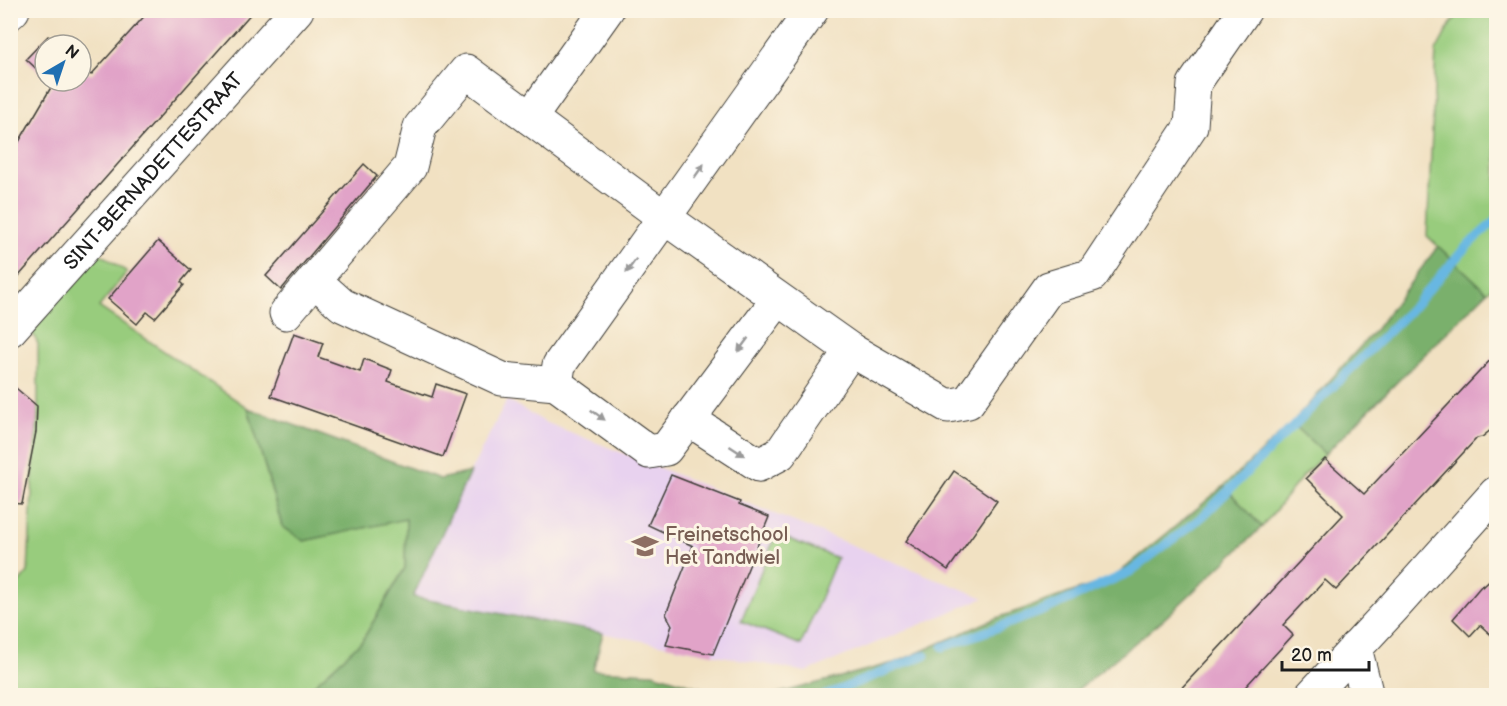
<svg xmlns="http://www.w3.org/2000/svg" width="1507" height="706" font-family="'Balsamiq Sans',sans-serif">
  <rect width="100%" height="100%" fill="#fcf5e5"/>
  <filter id="ink" filterUnits="userSpaceOnUse"><feTurbulence type="fractalNoise" baseFrequency=".0167" numOctaves="2"/><feDisplacementMap in="SourceGraphic" scale="12" xChannelSelector="R" yChannelSelector="G"/><feConvolveMatrix kernelMatrix="1 2 1 2 8 2 1 2 1" color-interpolation-filters="sRGB"/></filter>
  <filter id="wash" filterUnits="userSpaceOnUse"><feTurbulence type="fractalNoise" baseFrequency=".008" numOctaves="4" result="noise"/><feDisplacementMap in="SourceGraphic" scale="24" xChannelSelector="R" yChannelSelector="G"/><feGaussianBlur stdDeviation="1.35" result="paint"/><feColorMatrix in="noise" values="0 0 0 0 0 0 0 0 0 0 0 0 0 0 0 0 0 1.4 0 .05"/><feComposite in="paint" operator="in"/></filter>
  <g filter="url(#wash)">
    <rect width="100%" height="100%" fill="#f1e1c2"/>
    <path fill="#e8d2ef" d="M507,400l38,22 439,176 -178,74 -394,-75 58,-125z"/>
    <path fill="#98cc7d" stroke="#5a744c" stroke-width="1.5" d="M1461,11h35v272l-9,9 -60,-56 9,-185 14,-26z
      M98,252l29,20 -28,35 149,101 34,118 22,15 102,-23 -1,50 -43,73 -59,54 -281,1 1,-7 -12,-4v-93l17,-20 5,-101 5,-57v-70l-8,-15z
      M1292,423l33,31 -23,23 -40,50 -38,-41z
      M776,534l61,24 -36,87 -60,-24z"/>
    <path fill="#7ab06c" stroke="#4b6644" stroke-width="1.5" d="M1438,246l49,46 -162,162 -33,-31 83,-93z
      M248,408l192,71 30,-7 -57,125 190,36 -10,37 60,3 71,22h-421l59,-54 43,-73 1,-49 -102,22 -22,-15z
      M1224,486l38,41 -98,92 -93,76h-299l125,-33 97,-43 119,-41z"/>
    <g fill="none" stroke-linecap="round" stroke-linejoin="round">
      <path stroke="#67b7e2" stroke-width="9" d="M943,647l100,-36 87,-39 73,-56 210,-209 53,-60 30,-27
        M824,696l101,-41"/>
    </g>
    <g id="blocks">
      <path fill="#e1a3c8" d="M150,10h104l-244,276v-129l43,-73 -3,-3h31v-15l10,9z
        M48,36l10,9h-13v32l-19,-18z
        M364,164l13,12 -96,114 -15,-14z
        M158,241l33,29 -10,12 3,3 -29,33 -8,-6 -10,12 -29,-25z
        M294,333l29,10 -5,14 42,15 4,-13 28,11 -4,12 44,15 4,-13 30,10 -23,63 -172,-61z
        M1497,353v72l-15,12 -5,1 -141,152 -11,-10 -9,10 -33,35 10,10 -56,61h-63l169,-181 -37,-37 19,-19 39,35z
        M10,383l27,23 -1,26 -14,72 -12,-1z
        M954,471l43,30 -49,69 -42,-29z
        M671,475l69,27 -1,3 30,12 -56,137 -47,-9 6,-20 -6,-11 27,-68 -45,-21z
        M1497,574v66l-17,-15 -10,11 -17,-17 29,-34 1,2z"/>
    </g>
  </g>
  <g filter="url(#ink)">
    <use href="#blocks" fill-opacity="0" stroke="#3c3a35" stroke-width="1.5"/>
    <g fill="none" stroke-linecap="round" stroke-linejoin="round">
      <g stroke="#3c3a35" stroke-width="35">
        <g id="minor">
          <path d="M10,13l3,-3"/>
          <path d="M530,118l77,-108"/>
          <path d="M314,280l28,25 160,74 54,5"/>
          <path d="M778,299l-112,150 -17,3 -93,-68 3,-19 253,-355"/>
          <path d="M286,313l124,-146 10,-40 46,-56 199,147 186,132 97,56 20,-4 81,-114 43,-13 99,-149 3,-42 51,-74"/>
          <path id="s1" d="M10,330l287,-320"/>
          <path d="M688,419l71,46 21,-11 71,-104"/>
          <path d="M1355,648l12,48"/>
          <path d="M1311,696l83,-89 102,-114"/>
        </g>
      </g>
      <use href="#minor" stroke="#fff" stroke-width="33"/>
    </g>
    <defs><path id="oneway-solid" d="M-6-.8H1V-3.2L6.5 0L1 3.2V.8H-6Z" transform="scale(1.5)"/></defs>
    <g fill="#999">
      <use href="#oneway-solid" transform="translate(699 171) rotate(-55)"/>
      <use href="#oneway-solid" transform="translate(631 266) rotate(126)"/>
      <use href="#oneway-solid" transform="translate(743 345) rotate(127)"/>
      <use href="#oneway-solid" transform="translate(598 415) rotate(36)"/>
      <use href="#oneway-solid" transform="translate(737 451) rotate(33)"/>
    </g>
  </g>
  <defs>
    <g id="school-bare" transform="scale(2.07)"><path d="M0-5L7-2L0 1L-7-2ZM-4 1L0 2.5L4 1V4Q0 6-4 4Z" fill="#8d6e63" stroke="#fcf5e5" stroke-width="2.5" paint-order="stroke"/></g>
  </defs>
  <g fill-rule="evenodd">
    <use href="#school-bare" x="645" y="546"/>
  </g>
  <g text-anchor="middle" stroke-width="6" stroke-linejoin="round" paint-order="stroke">
    <g font-size="20" fill="#1c1c1c" stroke="#fcf5e5">
      <text dy="7" stroke="none"><textPath href="#s1" startOffset="214">SINT-BERNADETTESTRAAT</textPath></text>
    </g>
    <g font-size="20" fill="#785e54" stroke="#fcf5e5" text-anchor="start">
      <text x="665" y="541">Freinetschool<tspan x="665" dy="23">Het Tandwiel</tspan></text>
    </g>
  </g>
  <rect width="1507" height="706" fill="none" stroke="#fcf5e5" stroke-width="36"/>
  <g transform="translate(63 63) rotate(39)"><circle r="28" fill="#fcf5e5" stroke="#a29e95" stroke-width="1.5"/>
  <path d="M0-4.5L10 22L0 15L-10 22Z" fill="#1f6fb2"/>
  <text y="-9" font-size="16" font-weight="bold" text-anchor="middle" fill="#1c1c1c">N</text>
  </g>
  <path d="M1282 661v9h87v-9" fill="none" stroke="#1c1c1c" stroke-width="3"/>
  <text x="1291" y="661" font-size="18" fill="#1c1c1c" stroke="#fcf5e5" stroke-width="4.5" paint-order="stroke">20 m</text>
</svg>
